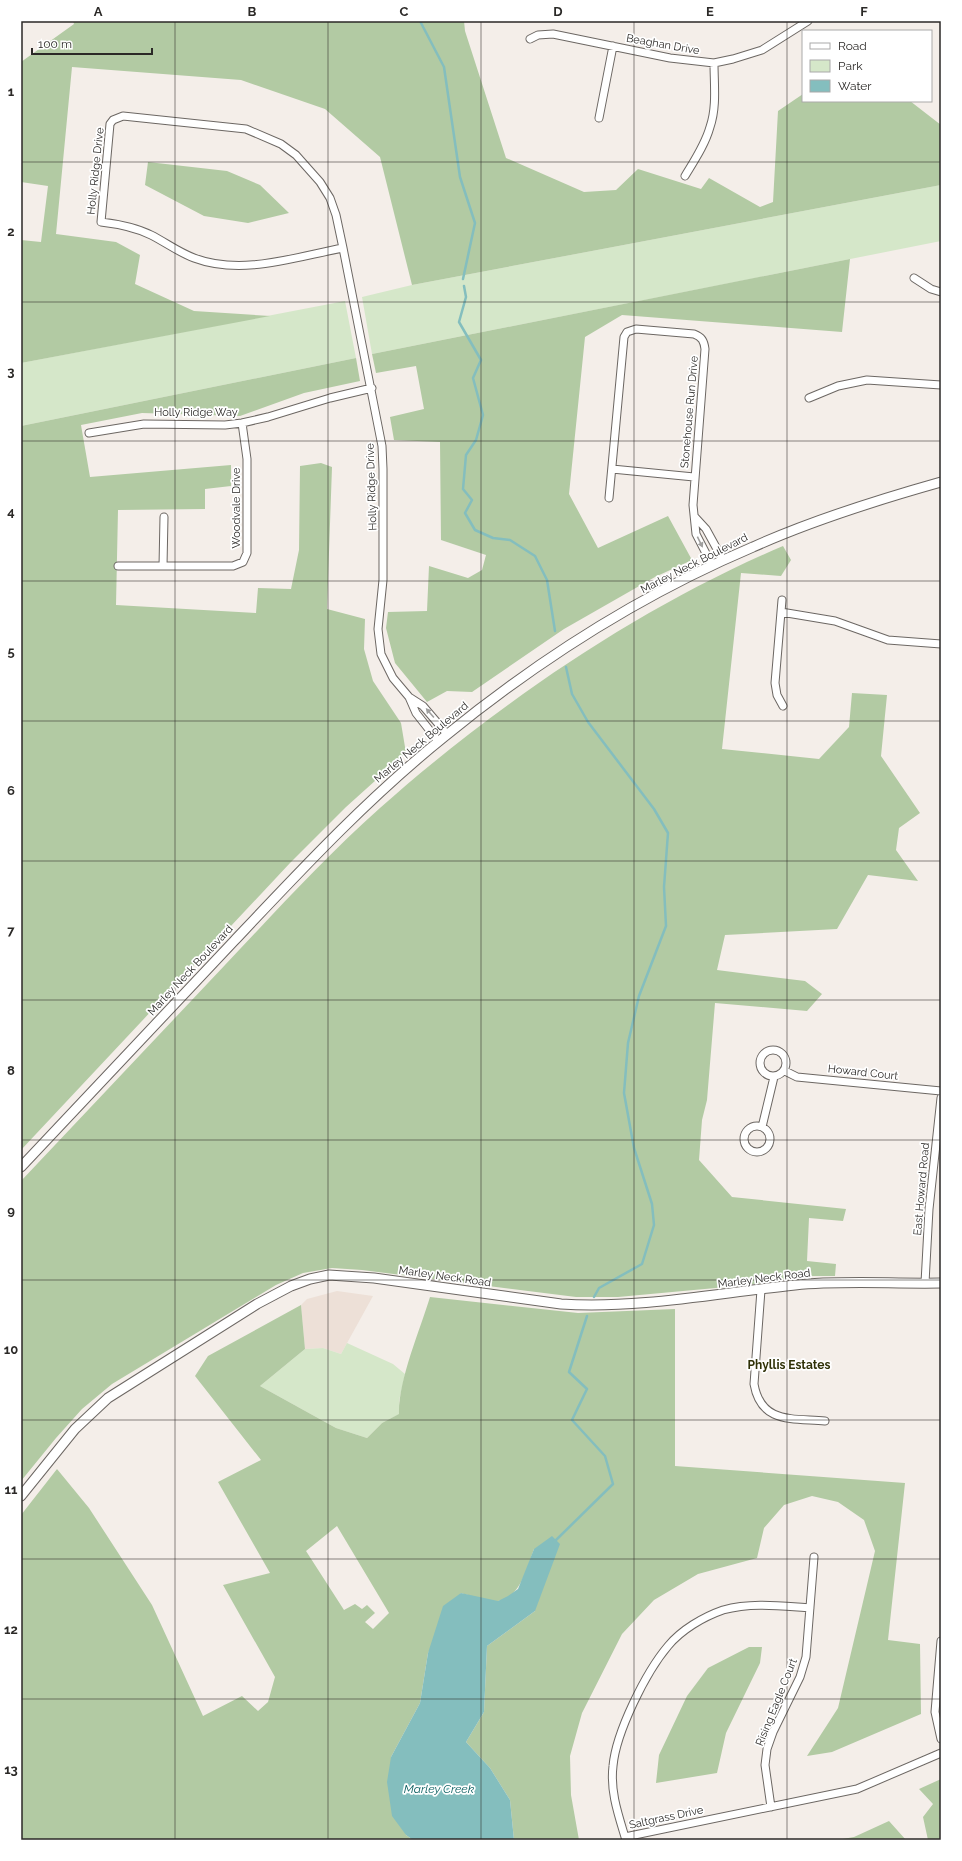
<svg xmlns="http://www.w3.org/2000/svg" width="962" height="1861" font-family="Raleway,sans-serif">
  <rect width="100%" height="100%" fill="#f4eee9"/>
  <path fill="#ede0d7" d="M337,1291l36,5 -32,58 -18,-6 -18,1 -4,-44 6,-6z"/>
  <path fill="#d5e7c9" d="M941,185v56l-569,113 -10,-57 50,-12z
    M345,301l11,57 -335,68v-63z
    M347,1343l46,21 12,10 -6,27 1,13 -18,9 -15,15 -31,-10 -76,-42 45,-37 18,-1 18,6z"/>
  <path fill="#b2caa3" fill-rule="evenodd" d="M73,21h391l1,10 41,127 78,34 32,-2 22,-21 63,20 8,-11 51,29 13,-5 5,-91 25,-17v7h107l31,24v60l-529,100 -32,-128 -55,-48 -84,-29 -169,-13 -16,167 60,8 24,13 -5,29 59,27 76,5 -249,47v-123l20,2 7,-56 -27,-4v-120l53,-38z
    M148,162l79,9 33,14 29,28 -41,10 -44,-7 -59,-31z
    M850,259l-8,73 -220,-17 -37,22 -16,157 29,54 70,-32 24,44 -37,17 -91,52 -92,63 -25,-1 -20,11 -32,-39 -9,-35 2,-16 39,-1 2,-45 39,12 14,-8 4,-15 -45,-15 -1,-98 -46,-2 -4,-23 34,-8 -8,-43 -40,7 -4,-19z
    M356,358l4,23 -56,12 -64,23 -98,-3 -61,12 9,52 141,-12v21l-26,3v20l-87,1 -2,95 140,8 2,-25 33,1 8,-39 1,-84 21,-3 11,4 -5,142 38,10 -1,30 9,32 28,42 5,30 -60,54 -56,56 -269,287v-724z
    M783,546l8,14 -10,16 -40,-3 -19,176 97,10 30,-32 3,-34 35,2 -6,61 39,57 -21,15 -3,22 22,31 -50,-6 -31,54 -112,6 -8,35 88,11 17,13 -15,17 -92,-8 -8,97 -5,20 -3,40 33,37 114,12 -3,12 -34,-3 -2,43 29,3 -1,12h-33l-54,9 -130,12h-42l-214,-27 -30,-2 -29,5 -27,12 -164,99 -30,25 -26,29 -35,43v-300c68,-72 136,-144 204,-216 50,-53 100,-108 155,-157 117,-104 258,-200 403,-262z
    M430,1297l148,16 97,-4v157l230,17 -17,157 32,4 1,70 -89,38 -25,4 31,-48 37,-157 -11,-31 -26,-18 -26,-6 -28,9 -20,23 -7,30 -59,16 -44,26 -32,34 -40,79 -12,43 1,39 8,45h-65l-4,-40 -20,-32 -24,-26 18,-30 3,-66 48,-35 -1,-62c-7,18 -13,48 -36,52 -6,1 -30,-6 -37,-8l-33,60 -8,50 -29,54 15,78 7,5h-392v-325l36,-46 32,39 63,97 51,111 39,-20 16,15 10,-9 7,-25 -52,-92 47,-12 -52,-91 43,-22 -66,-84 13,-20 93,-51 4,44 -45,37 76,42 31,10 15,-15 17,-9c-1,-33 21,-84 31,-117zM337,1526l52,87 -16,16 -8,-7 10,-9 -8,-8 -5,4 -7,-5 -11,6 -38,-59z
    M749,1647h13l-2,16 -34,70 -9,40 -61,10 3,-28 28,-59 21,-28z
    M941,1779v61h-13l-5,-23 10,-13 -14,-15z
    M889,1821l17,19h-69l17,-3z"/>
  <path fill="#84bebe" d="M552,1536l8,8 -25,67 -48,35 -3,66 -18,30 24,26 20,32 4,40h-101l-7,-5 -14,-19 -5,-34 4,-25 29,-54 8,-50 15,-47 18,-13 37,8 10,-5 10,-7 16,-40z"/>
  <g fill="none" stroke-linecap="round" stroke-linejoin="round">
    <path stroke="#84bebe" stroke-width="2.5" d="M420,21l24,46 16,110 15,46 -12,56
      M464,286l2,11 -7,25 22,38 -8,18 10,37 -7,25 -10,15 -3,34 9,11 -7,13 10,17 18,8 17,2 25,16 12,24 8,51
      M566,667l6,27 16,28 66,87 14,24 -4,54 2,39 -27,70 -11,47 -4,50 10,55 18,56 2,21 -12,39 -43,24 -5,9
      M554,1542l59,-58 -8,-28 -33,-36 15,-31 -18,-17 18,-56"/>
    <g stroke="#6c6763" stroke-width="9">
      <path id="street" d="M530,39l8,-4 15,-1 117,24 44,5 19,-4 29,-9 46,-29
        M599,118l14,-72
        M685,176c9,-15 20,-31 25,-49 7,-20 4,-43 4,-64
        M343,248c-48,9 -101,28 -149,10 -16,-6 -29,-16 -43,-23 -16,-8 -33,-11 -50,-13l9,-98 3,-4 10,-4 123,13 35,15 15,11 24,27 10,16 6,17 7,33 39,198 1,23v111l-5,49 3,25 12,24 16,19 14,9 24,28
        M914,278l17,11 10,3
        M809,398l29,-12 29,-6 74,5
        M89,433l55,-9 81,1 17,-2 26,-6 62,-19 42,-10
        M612,469l82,8
        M609,498l15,-161 3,-5 9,-3 58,5c8,3 10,7 11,15l-12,156 3,29 16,31
        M695,517l11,12 17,31
        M118,566h115l10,-4 4,-9v-94l-5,-36
        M163,566l1,-49
        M782,600l-7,83 2,12 6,11
        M781,612l54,9 53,19 53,4
        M409,697l7,16 22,28
        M760 1063a13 13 0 1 1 26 0a13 13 0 1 1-26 0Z
        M785,1071l12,6 144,14
        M744 1139a13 13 0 1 1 26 0a13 13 0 1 1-26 0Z
        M762,1127l12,-50
        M925,1283l4,-74 12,-111
        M761,1290l-7,94c7,40 38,34 71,37
        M810,1608c-29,-2 -58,-6 -87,2 -20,7 -42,20 -55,36 -22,26 -52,86 -55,120 -3,25 5,48 12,71l232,-48 84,-36
        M941,1641l-6,71 6,27
        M771,1807l-6,-42 2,-16 6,-17 27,-55 6,-20 8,-100"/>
    </g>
    <g stroke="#6c6763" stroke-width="11">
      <path id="secondary" d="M21,1167c71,-75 142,-151 213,-226 67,-71 134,-143 210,-204 93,-76 198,-143 309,-190 60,-27 124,-47 188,-65
        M21,1496l54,-67 33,-31 149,-94 34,-18 19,-7 19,-4 45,3 187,26c79,5 156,-11 234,-19 48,-5 97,-1 146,-2"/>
    </g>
    <use href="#street" stroke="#fff" stroke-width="7"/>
    <use href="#secondary" stroke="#fff" stroke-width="9"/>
  </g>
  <defs><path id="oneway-solid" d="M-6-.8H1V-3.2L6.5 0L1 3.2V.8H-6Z"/></defs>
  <g fill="#a09f9e">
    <use href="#oneway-solid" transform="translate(700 542) rotate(64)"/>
    <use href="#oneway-solid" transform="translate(430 713) rotate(-131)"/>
  </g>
  <path fill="none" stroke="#2b2927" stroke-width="1" stroke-opacity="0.55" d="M175,21v1819M328,21v1819M481,21v1819M634,21v1819M787,21v1819M21,162h920M21,302h920M21,441h920M21,581h920M21,721h920M21,861h920M21,1000h920M21,1140h920M21,1280h920M21,1420h920M21,1559h920M21,1699h920"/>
  <g text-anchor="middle" stroke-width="3.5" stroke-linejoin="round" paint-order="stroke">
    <g font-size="11" fill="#2b2927" stroke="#fff">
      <text transform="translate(663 44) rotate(10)" y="4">Beaghan Drive</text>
      <text transform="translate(95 171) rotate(-84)" y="4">Holly Ridge Drive</text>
      <text x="196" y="416">Holly Ridge Way</text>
      <text transform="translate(689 412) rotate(-85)" y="4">Stonehouse Run Drive</text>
      <text transform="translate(371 487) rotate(-92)" y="4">Holly Ridge Drive</text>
      <text transform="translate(236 508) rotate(-90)" y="4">Woodvale Drive</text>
      <text transform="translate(694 563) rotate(-27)" y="4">Marley Neck Boulevard</text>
      <text transform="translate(421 742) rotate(-40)" y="4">Marley Neck Boulevard</text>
      <text transform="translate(190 970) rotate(-47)" y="4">Marley Neck Boulevard</text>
      <text transform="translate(863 1072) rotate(6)" y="4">Howard Court</text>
      <text transform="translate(921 1189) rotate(-85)" y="4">East Howard Road</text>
      <text transform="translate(445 1276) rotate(8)" y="4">Marley Neck Road</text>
      <text transform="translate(764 1278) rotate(-7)" y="4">Marley Neck Road</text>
      <text transform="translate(776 1702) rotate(-68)" y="4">Rising Eagle Court</text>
      <text transform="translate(666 1817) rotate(-12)" y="4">Saltgrass Drive</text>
    </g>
    <g font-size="12" font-weight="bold" fill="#2f3107" stroke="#fff">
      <text x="789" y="1369">Phyllis Estates</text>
    </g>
    <g font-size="12" font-style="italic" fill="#075c5d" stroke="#fff">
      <text x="439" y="1793">Marley Creek</text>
    </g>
  </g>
  <rect width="962" height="1861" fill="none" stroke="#ffffff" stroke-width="44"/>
  <rect x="802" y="30" width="130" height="72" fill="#ffffff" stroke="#aaa9a9"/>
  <rect x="810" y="43" width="20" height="6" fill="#ffffff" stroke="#aaa9a9"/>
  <text x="838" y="50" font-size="12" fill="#2b2927">Road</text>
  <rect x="810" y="60" width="20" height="12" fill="#d5e7c9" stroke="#aaa9a9"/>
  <text x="838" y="70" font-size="12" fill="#2b2927">Park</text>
  <rect x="810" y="80" width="20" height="12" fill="#84bebe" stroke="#aaa9a9"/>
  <text x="838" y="90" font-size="12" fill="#2b2927">Water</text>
  <path d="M32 48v6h120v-6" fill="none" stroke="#2b2927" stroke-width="2"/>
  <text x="38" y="48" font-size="12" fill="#2b2927" stroke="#ffffff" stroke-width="3" paint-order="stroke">100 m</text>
  <rect x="22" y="22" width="918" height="1817" fill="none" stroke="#2b2927" stroke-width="1.5"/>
  <g font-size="13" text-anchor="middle" font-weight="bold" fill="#2b2927">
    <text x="98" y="16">A</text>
    <text x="252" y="16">B</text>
    <text x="404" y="16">C</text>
    <text x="558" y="16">D</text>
    <text x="710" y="16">E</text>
    <text x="864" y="16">F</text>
    <text x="11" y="96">1</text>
    <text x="11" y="236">2</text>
    <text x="11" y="376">3</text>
    <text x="11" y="516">4</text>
    <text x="11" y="656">5</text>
    <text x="11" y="795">6</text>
    <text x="11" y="935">7</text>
    <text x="11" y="1075">8</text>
    <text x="11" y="1215">9</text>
    <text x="11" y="1354">10</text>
    <text x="11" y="1494">11</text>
    <text x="11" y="1634">12</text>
    <text x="11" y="1774">13</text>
  </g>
</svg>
